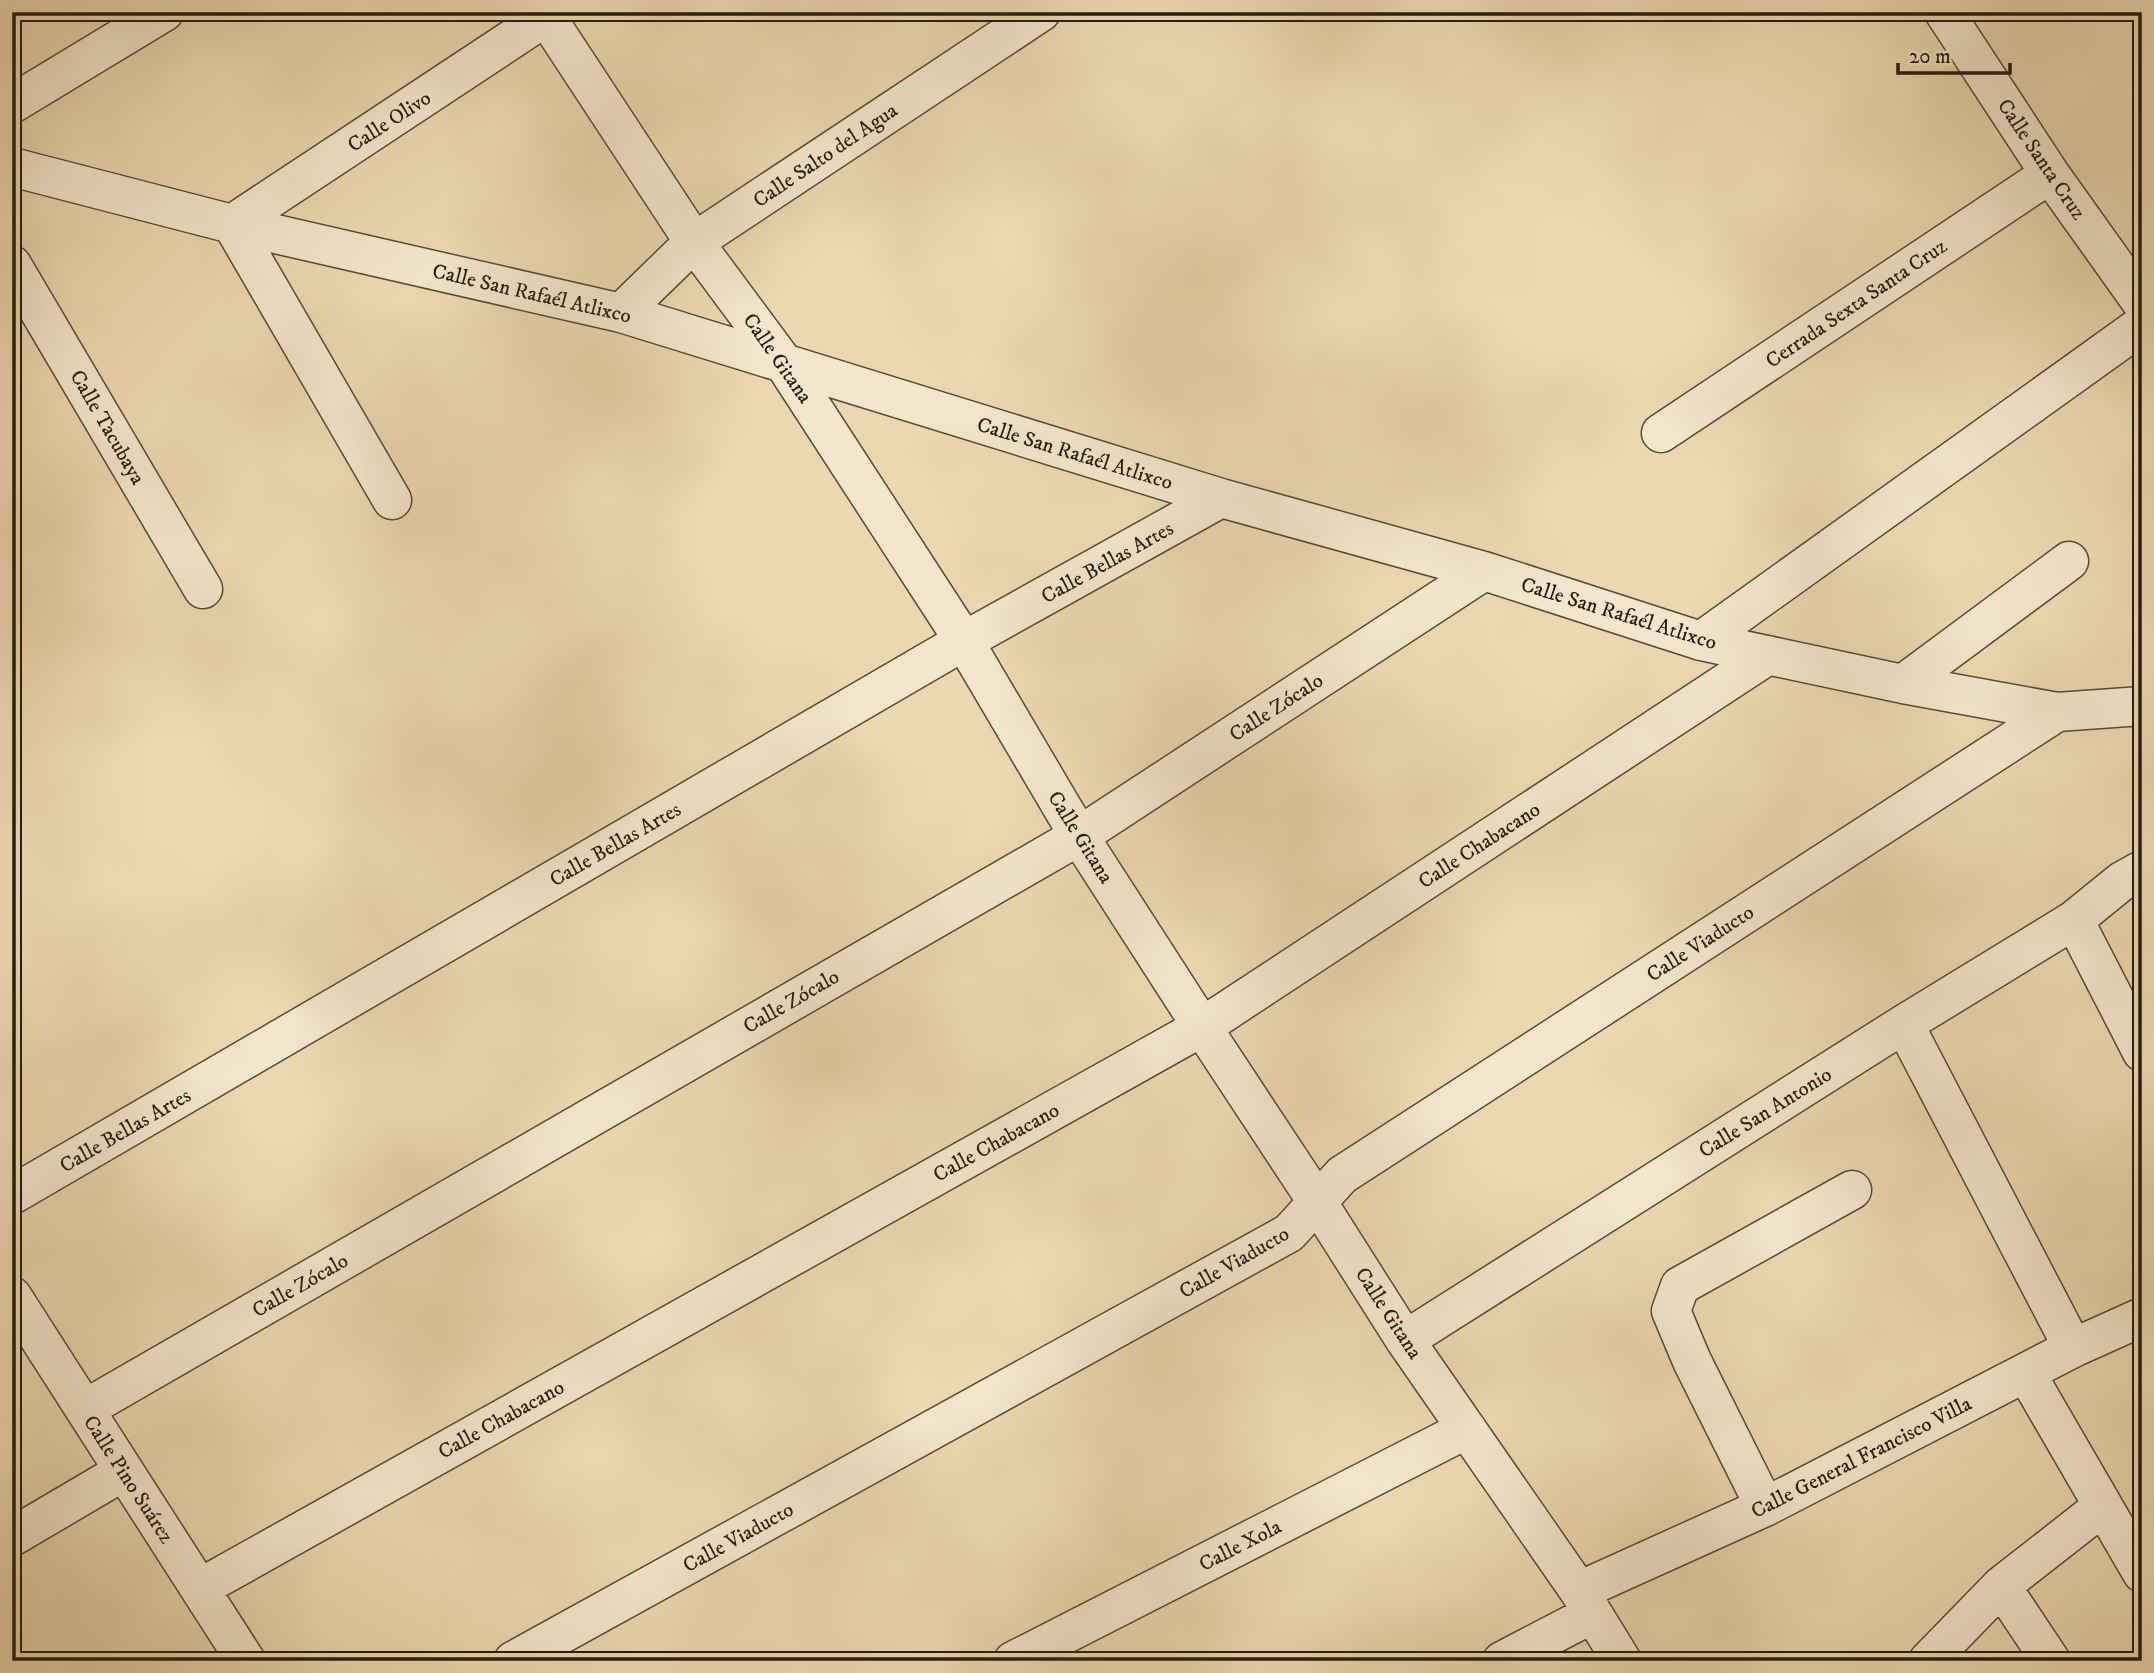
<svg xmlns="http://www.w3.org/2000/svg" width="2154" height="1673" font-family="'IM FELL DW Pica',serif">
  <rect width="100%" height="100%" fill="#ecd8b0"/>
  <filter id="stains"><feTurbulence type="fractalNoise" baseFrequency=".00286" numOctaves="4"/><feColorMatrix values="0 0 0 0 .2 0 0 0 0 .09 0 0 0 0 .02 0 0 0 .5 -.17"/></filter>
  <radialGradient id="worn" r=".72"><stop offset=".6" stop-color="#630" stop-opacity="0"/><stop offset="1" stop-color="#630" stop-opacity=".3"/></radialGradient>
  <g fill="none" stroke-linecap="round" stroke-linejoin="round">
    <g stroke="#574b3a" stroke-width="41">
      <path id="minor" d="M543,12l151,230 89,120 181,279 115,195 123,191 116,176 87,137 174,251 43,70
        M1944,12l106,162 92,129
        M12,104l152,-92
        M12,167l220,57 389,89 600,185 263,73 217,70 202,43 154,28 85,-6
        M12,265l191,324
        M621,313l73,-71 347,-230
        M1661,433l389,-259
        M392,500l-160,-276 321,-212
        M1701,641l441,-316
        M1903,684l166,-123
        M2074,920l68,132
        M1904,1024l169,324
        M12,1195l952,-554 257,-143
        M12,1296l234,365
        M1405,1340l499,-316 170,-104 48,-39 20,-11
        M2026,1373l116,200
        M85,1409l994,-573 405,-265
        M1765,1507l-73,-146 -21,-50 9,-25 172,-96
        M12,1537l112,-66
        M2001,1586l50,75
        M200,1588l1002,-561 566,-372
        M1579,1591l186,-84 308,-159 69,-31
        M513,1661l776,-428 53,-58 715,-463
        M1013,1661l454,-232
        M1502,1661l90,-47
        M1928,1661l73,-75 101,-79"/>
    </g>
    <use href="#minor" stroke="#f3e6cc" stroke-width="38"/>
  </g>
  <g text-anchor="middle" stroke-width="7" stroke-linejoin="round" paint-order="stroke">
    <g font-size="21" fill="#251c12" stroke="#f3e6cc">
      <text transform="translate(389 121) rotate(-33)" y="7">Calle Olivo</text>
      <text transform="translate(825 155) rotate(-34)" y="7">Calle Salto del Agua</text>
      <text transform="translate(2042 159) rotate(56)" y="7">Calle Santa Cruz</text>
      <text transform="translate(532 293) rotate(13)" y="7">Calle San Rafaél Atlixco</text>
      <text transform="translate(1856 303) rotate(-34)" y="7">Cerrada Sexta Santa Cruz</text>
      <text transform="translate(778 358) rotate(55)" y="7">Calle Gitana</text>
      <text transform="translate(108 427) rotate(60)" y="7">Calle Tacubaya</text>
      <text transform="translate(1075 453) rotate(17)" y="7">Calle San Rafaél Atlixco</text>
      <text transform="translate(1107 562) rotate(-29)" y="7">Calle Bellas Artes</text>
      <text transform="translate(1619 613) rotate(17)" y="7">Calle San Rafaél Atlixco</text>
      <text transform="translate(1276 707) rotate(-33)" y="7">Calle Zócalo</text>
      <text transform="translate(1081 837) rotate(58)" y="7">Calle Gitana</text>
      <text transform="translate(615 844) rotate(-30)" y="7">Calle Bellas Artes</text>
      <text transform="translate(1479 845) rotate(-33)" y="7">Calle Chabacano</text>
      <text transform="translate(1700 943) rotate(-33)" y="7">Calle Viaducto</text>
      <text transform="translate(791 1001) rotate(-30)" y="7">Calle Zócalo</text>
      <text transform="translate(1765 1112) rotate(-32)" y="7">Calle San Antonio</text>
      <text transform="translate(125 1130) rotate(-30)" y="7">Calle Bellas Artes</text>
      <text transform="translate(996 1142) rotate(-29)" y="7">Calle Chabacano</text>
      <text transform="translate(1234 1262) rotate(-30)" y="7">Calle Viaducto</text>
      <text transform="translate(300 1285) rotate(-30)" y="7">Calle Zócalo</text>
      <text transform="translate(1389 1313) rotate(57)" y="7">Calle Gitana</text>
      <text transform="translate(501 1419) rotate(-29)" y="7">Calle Chabacano</text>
      <text transform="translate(1861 1457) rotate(-27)" y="7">Calle General Francisco Villa</text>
      <text transform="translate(129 1479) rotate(57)" y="7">Calle Pino Suárez</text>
      <text transform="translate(738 1537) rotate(-29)" y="7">Calle Viaducto</text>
      <text transform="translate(1240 1545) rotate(-27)" y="7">Calle Xola</text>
    </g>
  </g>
  <rect width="2154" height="1673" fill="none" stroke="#ecd8b0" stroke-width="42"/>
  <rect x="14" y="14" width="2126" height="1645" fill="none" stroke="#251c12" stroke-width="3.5"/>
  <rect x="21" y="21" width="2112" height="1631" fill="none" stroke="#251c12" stroke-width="2"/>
  <path d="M1898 63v10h112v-10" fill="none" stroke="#251c12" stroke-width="3.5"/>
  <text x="1909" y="63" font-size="21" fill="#251c12" stroke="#f3e6cc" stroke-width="5" paint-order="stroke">20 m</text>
  <rect width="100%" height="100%" filter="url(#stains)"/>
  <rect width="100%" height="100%" fill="url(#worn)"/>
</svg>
